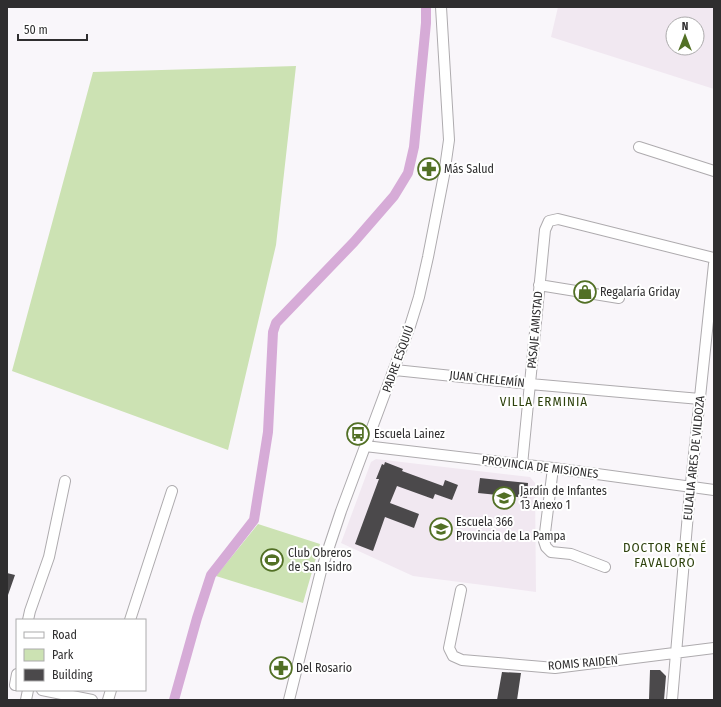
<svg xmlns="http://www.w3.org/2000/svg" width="721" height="707" font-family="'Fira Sans Condensed',sans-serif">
  <rect width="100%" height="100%" fill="#f9f6fa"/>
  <path fill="#f1e8f1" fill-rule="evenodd" d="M558,7h156v82l-163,-52zM673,24h24v24h-24z
    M376,459l154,18 5,6 1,109 -123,-16 -72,-33 30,-81z"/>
  <path fill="#cce2b3" d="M296,66l-20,179 -48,205 -216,-79 81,-299z
    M258,524l62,20 -17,59 -87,-27z"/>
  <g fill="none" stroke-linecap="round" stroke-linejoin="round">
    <path stroke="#d6abd7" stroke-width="10" d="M174,700l23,-82 14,-43 43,-55 14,-88 5,-100 3,-9 78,-81 40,-46 14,-23 6,-26 12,-124v-16"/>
  </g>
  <path fill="#4b494b" d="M385,462l18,7 -1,2 41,15 2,-6 13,5 -6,15 -17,-6 -2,5 -36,-13 -7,17 29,11 -5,14 -29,-11 -12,34 -18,-7 24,-65h-3l6,-15 2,1z
    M480,478l48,5 -1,15 -49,-5z
    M7,573l8,2 -7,20h-1z
    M650,670h10l6,6 -2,24h-15z
    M502,672l19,1 -4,27h-20z"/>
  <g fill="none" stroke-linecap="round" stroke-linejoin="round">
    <g stroke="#aeabae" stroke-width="12">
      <path id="minor" d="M639,147l75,24
        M539,285l80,13
        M395,370l135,14 170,15
        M365,446l188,22 161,22
        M522,465l23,-235 4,-9 9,-2 156,39
        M553,468l-9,73 2,6 5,5 20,2 34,13
        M461,590l-12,58 4,8 9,4 93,8 159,-20
        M28,620l2,-9 19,-54 16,-76
        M130,620l42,-129
        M15,685l2,-11
        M42,690l50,10
        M26,700l2,-10
        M108,700l3,-10
        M289,700l32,-129 20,-60 69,-185 9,-29 9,-40 16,-82 5,-35 -8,-133
        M672,700l17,-198 25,-238"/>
    </g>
    <use href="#minor" stroke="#fff" stroke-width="10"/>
  </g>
  <defs>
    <g id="pharmacy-ring" transform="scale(1.15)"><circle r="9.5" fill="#fff" stroke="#527025" stroke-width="1.5"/><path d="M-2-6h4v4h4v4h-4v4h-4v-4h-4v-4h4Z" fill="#527025"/></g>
    <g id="shop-ring" transform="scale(1.15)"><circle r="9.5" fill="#fff" stroke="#527025" stroke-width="1.5"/><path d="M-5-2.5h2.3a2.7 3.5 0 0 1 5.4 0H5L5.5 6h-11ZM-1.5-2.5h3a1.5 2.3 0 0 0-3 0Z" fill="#527025"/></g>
    <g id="bus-ring" transform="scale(1.15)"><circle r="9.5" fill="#fff" stroke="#527025" stroke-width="1.5"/><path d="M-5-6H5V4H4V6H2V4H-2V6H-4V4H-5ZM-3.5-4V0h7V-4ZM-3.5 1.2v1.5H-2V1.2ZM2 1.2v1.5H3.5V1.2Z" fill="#527025"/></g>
    <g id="school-ring" transform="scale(1.15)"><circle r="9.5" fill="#fff" stroke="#527025" stroke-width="1.5"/><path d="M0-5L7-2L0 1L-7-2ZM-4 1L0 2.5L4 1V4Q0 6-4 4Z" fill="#527025"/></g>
    <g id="stadium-ring" transform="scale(1.15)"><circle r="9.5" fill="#fff" stroke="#527025" stroke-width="1.5"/><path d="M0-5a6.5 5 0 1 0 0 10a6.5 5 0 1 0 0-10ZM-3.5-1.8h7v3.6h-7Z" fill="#527025"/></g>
  </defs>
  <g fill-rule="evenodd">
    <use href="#pharmacy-ring" x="429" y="169"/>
    <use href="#shop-ring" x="585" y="292"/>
    <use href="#bus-ring" x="358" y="434"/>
    <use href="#school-ring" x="504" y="498"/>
    <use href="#school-ring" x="441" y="529"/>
    <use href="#stadium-ring" x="272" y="560"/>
    <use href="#pharmacy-ring" x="281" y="668"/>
  </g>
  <g text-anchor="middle" stroke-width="4" stroke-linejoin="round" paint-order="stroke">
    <g font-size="12" fill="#2f2e2f" stroke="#fff" text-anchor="start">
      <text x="444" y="173">Más Salud</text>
      <text x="600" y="296">Regalaría Griday</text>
      <text x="374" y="438">Escuela Lainez</text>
      <text x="520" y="495">Jardín de Infantes<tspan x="520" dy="14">13 Anexo 1</tspan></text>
      <text x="456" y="526">Escuela 366<tspan x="456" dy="14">Provincia de La Pampa</tspan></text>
      <text x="288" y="557">Club Obreros<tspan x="288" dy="14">de San Isidro</tspan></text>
      <text x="296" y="672">Del Rosario</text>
    </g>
    <g font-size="12" fill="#2f2e2f" stroke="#fff">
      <text transform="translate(535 330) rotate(-85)" y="4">PASAJE AMISTAD</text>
      <text transform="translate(398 359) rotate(-70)" y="4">PADRE ESQUIÚ</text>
      <text transform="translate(487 379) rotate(6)" y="4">JUAN CHELEMÍN</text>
      <text transform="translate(694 458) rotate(-84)" y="4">EULALIA ARES DE VILDOZA</text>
      <text transform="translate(540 467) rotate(7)" y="4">PROVINCIA DE MISIONES</text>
      <text transform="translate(583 663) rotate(-5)" y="4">ROMIS RAIDEN</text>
    </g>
    <g font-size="13" letter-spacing="1" fill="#2d410c" stroke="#fff">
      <text x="544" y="406">VILLA ERMINIA</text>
      <text x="665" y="552">DOCTOR RENÉ<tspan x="665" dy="15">FAVALORO</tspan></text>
    </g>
  </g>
  <rect width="721" height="707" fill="none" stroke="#2f2e2f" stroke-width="16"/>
  <rect x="16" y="619" width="130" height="72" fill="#ffffff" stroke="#acabac"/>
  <rect x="24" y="632" width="20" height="6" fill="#ffffff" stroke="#acabac"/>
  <text x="52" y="639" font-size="12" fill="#2f2e2f">Road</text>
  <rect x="24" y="649" width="20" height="12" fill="#cce2b3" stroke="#acabac"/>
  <text x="52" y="659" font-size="12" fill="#2f2e2f">Park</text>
  <rect x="24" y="669" width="20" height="12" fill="#4b494b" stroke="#acabac"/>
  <text x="52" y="679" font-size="12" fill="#2f2e2f">Building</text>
  <g transform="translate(685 36)"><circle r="19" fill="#ffffff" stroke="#acabac"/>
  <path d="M0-3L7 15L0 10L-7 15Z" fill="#527025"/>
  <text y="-6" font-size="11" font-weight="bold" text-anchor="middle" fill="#2f2e2f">N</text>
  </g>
  <path d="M18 34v6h69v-6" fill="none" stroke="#2f2e2f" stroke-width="2"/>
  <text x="24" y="34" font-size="12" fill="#2f2e2f" stroke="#ffffff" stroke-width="3" paint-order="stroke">50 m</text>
</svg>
